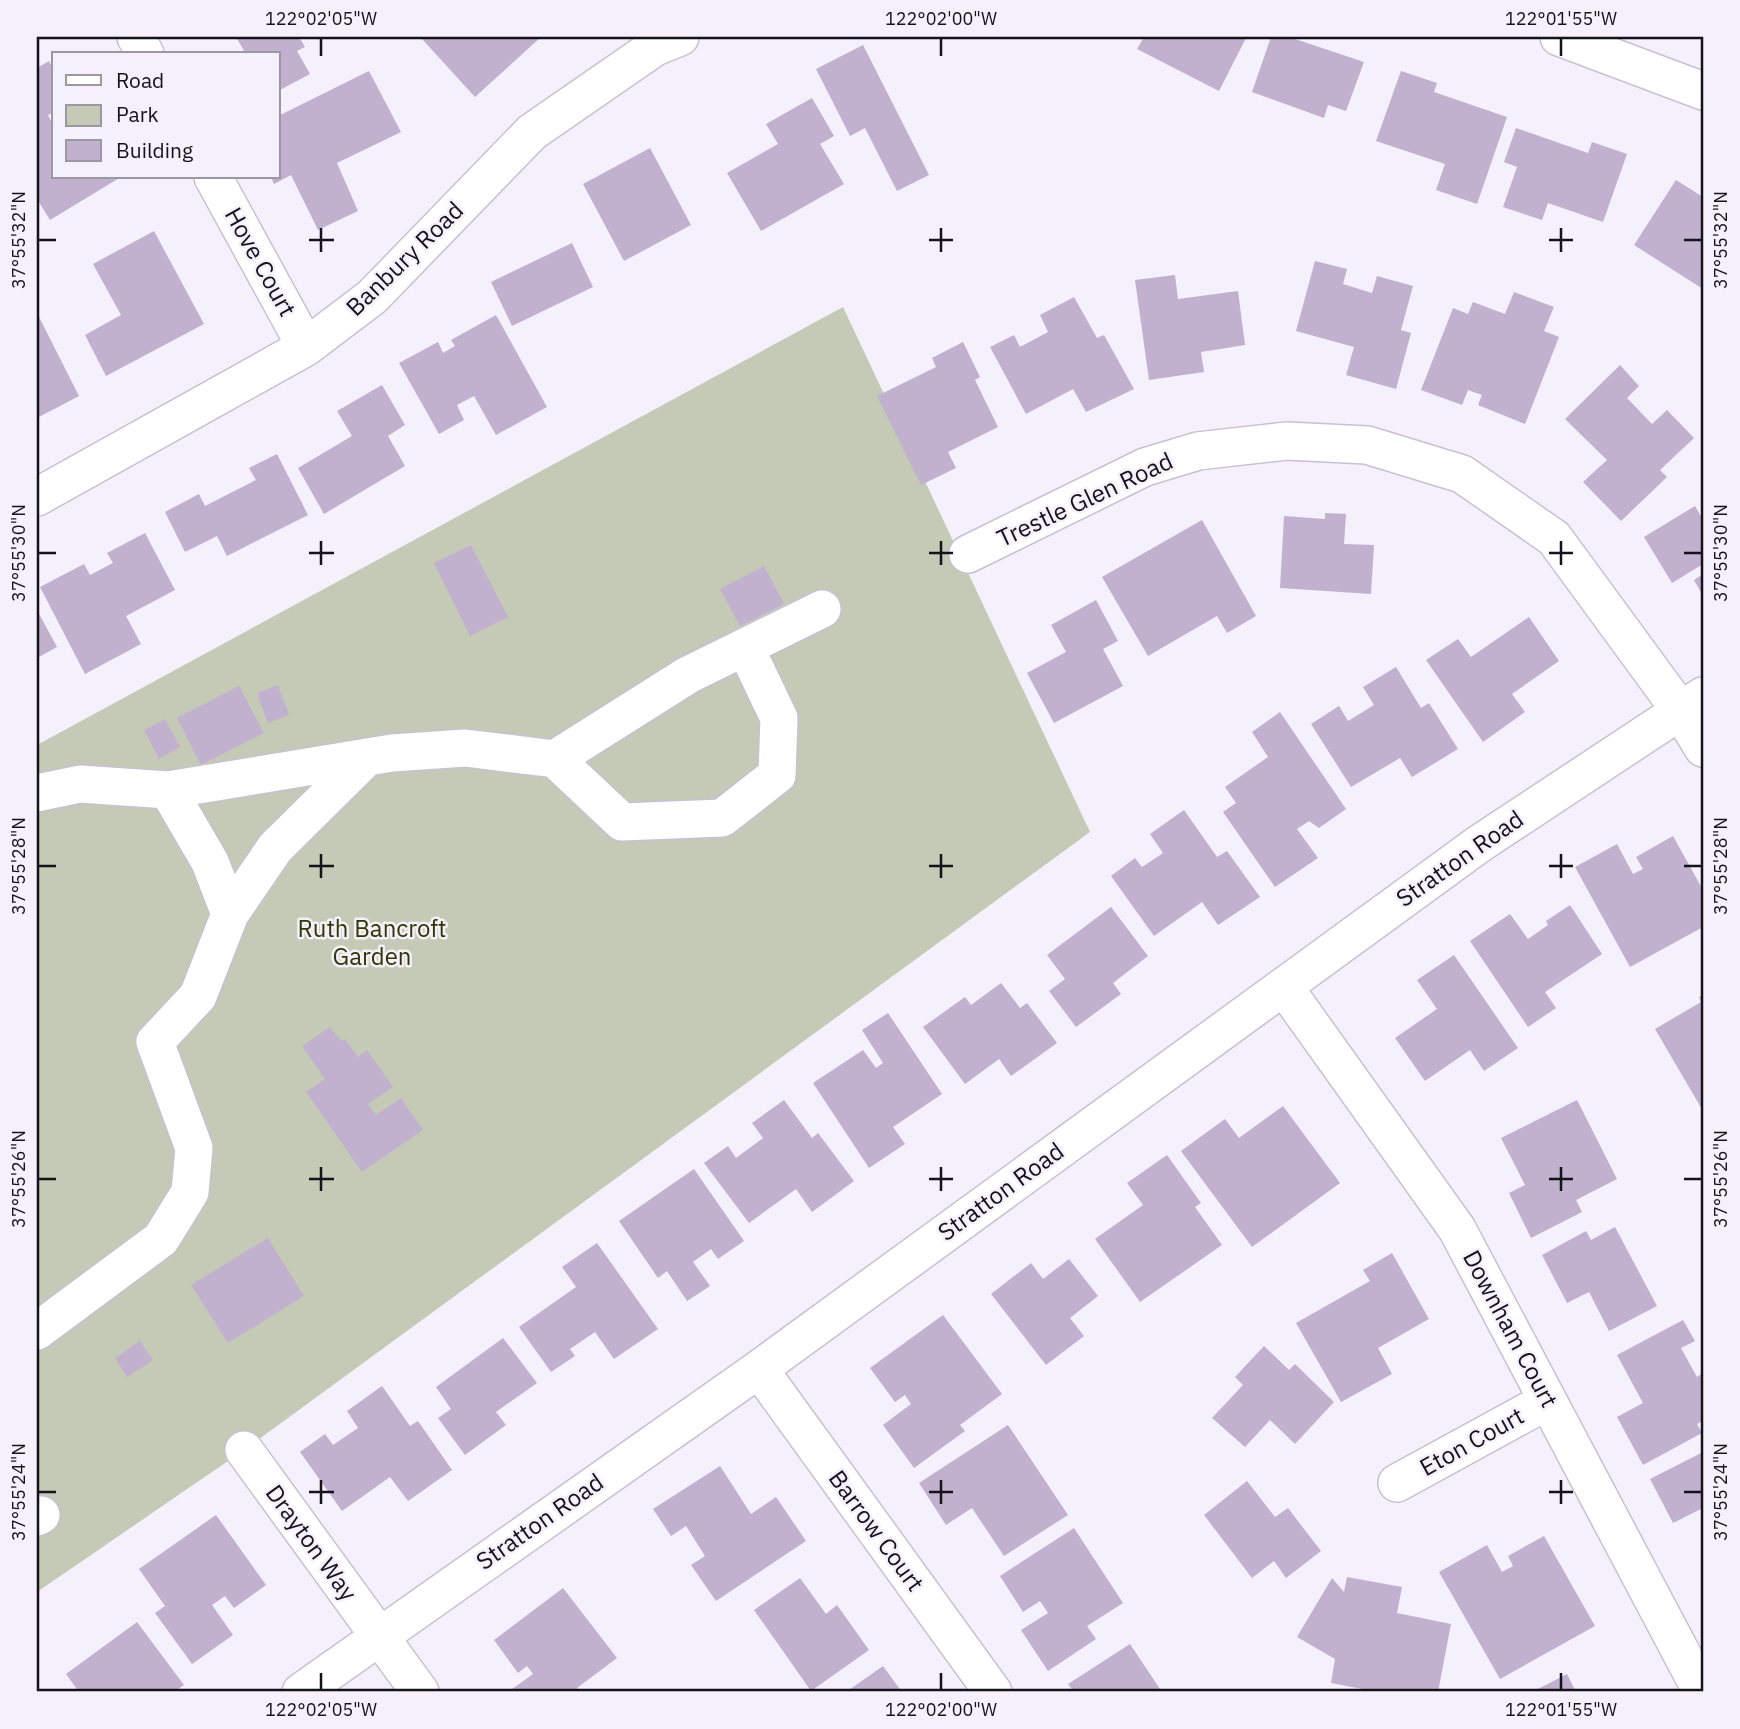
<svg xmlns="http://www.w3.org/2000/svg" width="1740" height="1729" font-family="'IBM Plex Sans',sans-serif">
  <rect width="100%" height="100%" fill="#f4f0fc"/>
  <path fill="#c4cab6" d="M843,307l247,525 -846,618 -207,142v-847z"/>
  <path fill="#c1b1cf" d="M236,37h63l6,10 -8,4 13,23 -32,17v-37h-32z
    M424,37h117l-66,60 -53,-58z
    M1144,37h99l3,1 -27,53 -82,-42z
    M1271,37h18l75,25 -18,49 -18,-6 -4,13 -72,-26z
    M863,45l66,130 -32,16 -32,-63 -15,8 -34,-67z
    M49,61l5,10v41l-6,3 6,12v50h67l-71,43 -13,-21v-131z
    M369,71l32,61 -64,31 21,48 -40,19 -27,-55 -17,9 -3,-7h7v-61z
    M1401,71l36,12 -3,9 73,25 -30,87 -41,-14 9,-26 -69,-23z
    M812,98l22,38 -14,8 24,40 -83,47 -34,-58 51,-29 -12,-20z
    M1516,128l72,25 4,-11 35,12 -24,68 -55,-19 -6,17 -39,-13 14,-40 -13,-5z
    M650,148l41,77 -67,36 -41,-77z
    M1676,180l27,17v92l-69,-44z
    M154,231l50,93 -98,52 -21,-41 36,-20 -28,-51z
    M572,243l21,44 -81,39 -21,-44z
    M1315,261l32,8 -4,15 29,9 5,-17 36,10 -12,44 10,3 -15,56 -50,-14 8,-28 -58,-16z
    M1175,275l3,24 60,-8 7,54 -44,7 3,20 -55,8 -14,-100z
    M1514,292l40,15 -10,24 15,6 -34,87 -47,-19 4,-10 -14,-5 -6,15 -41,-15 32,-82 15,6 5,-12 32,12z
    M1074,297l23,41 7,-3 30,54 -48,23 -13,-23 -47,25 -36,-67 24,-12 6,12 28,-15 -8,-17z
    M37,313l42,83 -42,22z
    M496,315l51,92 -51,28 -22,-39 -17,9 7,15 -25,14 -40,-71 39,-21 5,11 12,-7 -4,-6z
    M963,342l17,35 -5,3 23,47 -50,25 8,16 -35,17 -44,-89 59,-29 -4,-9z
    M1620,365l19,21 -12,12 25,26 15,-14 27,28 -34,32 7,7 -46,44 -38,-39 24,-22 -42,-41z
    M382,385l23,40 -17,11 17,30 -81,48 -26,-46 54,-32 -15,-25z
    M277,454l31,61 -81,41 -10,-20 -32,16 -20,-40 34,-18 6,12 51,-26 -7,-12z
    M1695,506l8,14v44l-31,19 -28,-46z
    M1325,513l21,1 -2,30 30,1 -3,49 -91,-6 4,-72 41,3z
    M1202,520l54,96 -29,17 -10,-17 -69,40 -46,-79z
    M145,533l30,57 -49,26 15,28 -56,30 -45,-87 44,-23 6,11 23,-12 -6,-10z
    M471,545l37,72 -38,19 -36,-73z
    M764,566l20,38 -44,22 -20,-37z
    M1703,574v22l-9,-16z
    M1096,600l22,41 -15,8 20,37 -69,37 -27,-50 39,-21 -15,-27z
    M37,610l20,37 -20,11z
    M1529,617l30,44 -47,33 13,18 -42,30 -57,-82 32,-21 13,18z
    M1396,667l25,41 8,-5 29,46 -46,28 -12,-19 -49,29 -40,-63 28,-18 9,15 26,-16 -11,-18z
    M278,685l11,30 -21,8 -11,-30z
    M239,686l25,47 -63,32 -24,-47z
    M1280,712l66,97 -27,19 -10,-7 -12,8 21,29 -43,29 -52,-75 13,-9 -11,-16 43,-30 -16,-25z
    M165,719l15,28 -21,12 -15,-29z
    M1184,810l33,47 10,-6 33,46 -42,28 -16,-23 -48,34 -43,-60 24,-18 7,9 21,-14 -13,-19z
    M1673,836l30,54v37l-73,40 -55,-100 42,-23 16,30 10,-5 -7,-12z
    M1570,905l32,49 -57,38 11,16 -28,19 -58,-86 40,-27 18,25 20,-14 -2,-4z
    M1111,907l37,49 -35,27 8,11 -45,33 -27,-36 16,-12 -18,-24z
    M1454,955l64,93 -34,23 -14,-21 -45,31 -30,-43 42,-29 -20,-29z
    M1001,983l19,25 7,-5 30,40 -46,33 -12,-17 -34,25 -42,-57 42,-30 6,8z
    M1703,994v117l-48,-82 46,-27 -2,-5z
    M888,1013l54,81 -49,33 12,17 -36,24 -56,-85 50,-33 13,18 7,-5 -21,-33z
    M330,1027l11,14 4,-2 13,18 9,-7 26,37 -25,17 8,11 25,-17 22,32 -61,42 -56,-80 19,-13 -23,-33z
    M784,1100l28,38 6,-5 36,48 -42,31 -16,-23 -47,34 -45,-60 24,-17 8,12 27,-20 -11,-15z
    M1577,1100l40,79 -41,21 6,12 -51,26 -22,-45 16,-8 -24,-47z
    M1283,1106l57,77 -88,64 -71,-96 44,-32 14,19z
    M1167,1155l34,48 -6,4 27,38 -82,57 -45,-63 48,-34 -16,-22z
    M694,1169l50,72 -26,18 -7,-10 -18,13 17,24 -23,15 -20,-30 -9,7 -39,-57z
    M1615,1227l42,79 -48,25 -20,-39 -22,11 -25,-48 44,-24 5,9z
    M268,1238l36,58 -76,47 -37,-58z
    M597,1243l61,86 -44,30 -19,-27 -25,17 5,7 -24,16 -32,-45 57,-40 -14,-20z
    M1392,1253l37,66 -51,29 14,26 -51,28 -45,-79 74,-42 -7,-11z
    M1069,1259l29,37 -28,22 14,18 -38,29 -55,-71 40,-31 12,16z
    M943,1315l59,79 -42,31 5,6 -51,37 -31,-43 28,-21 -6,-9 -10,7 -25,-34z
    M1683,1320l12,21 -14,7 16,29 6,-4v48l-6,3 5,9 -59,32 -26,-48 26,-14 -26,-48z
    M503,1338l34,45 -41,29 10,13 -41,30 -27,-37 13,-9 -15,-22z
    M140,1341l13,19 -26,17 -12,-19z
    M1264,1346l25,24 6,-6 39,38 -39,42 -25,-24 -25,27 -33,-29 31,-33 -8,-8z
    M382,1386l28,40 8,-5 34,49 -44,31 -18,-24 -48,34 -42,-59 25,-18 8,11 25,-17 -11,-17z
    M1008,1425l60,90 -64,41 -32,-48 -26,17 -27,-42z
    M1703,1452v56l-30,15 -23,-44z
    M720,1466l31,48 25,-17 30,44 -90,60 -25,-36 14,-9 -19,-30 -15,10 -18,-27z
    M1247,1481l28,36 13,-9 33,43 -35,27 -12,-17 -22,17 -48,-63z
    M216,1515l50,70 -32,23 -9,-12 -13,9 21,30 -41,29 -37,-51 10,-7 -26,-37z
    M1074,1528l49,75 -36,23 9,13 -48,32 -27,-41 27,-17 -8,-12 -17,11 -23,-36z
    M1544,1536l51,90 -95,53 -61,-107 48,-27 15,27 11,-6 -5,-10z
    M1347,1577l55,10 -5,26 54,11 -13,68h-60l-47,-9 4,-24 -38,-22 35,-59 12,14z
    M800,1578l26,36 11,-9 32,45 -58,41 -57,-81z
    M563,1588l54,70 -40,30 3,4h-72l25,-18 -6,-8 -9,7 -24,-33z
    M137,1622l47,63 -10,7h-95l-13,-18z
    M1130,1644l32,48h-88l-6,-8z
    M883,1666l19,26h-56z
    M1567,1674l9,18h-44z"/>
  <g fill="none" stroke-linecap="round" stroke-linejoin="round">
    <g stroke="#c7c1d4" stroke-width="40">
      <path id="minor" d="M136,37l9,17
        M1559,37l144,54
        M213,177l93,170
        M37,497l269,-150 66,-50 160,-165 123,-85 25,-10
        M968,554l177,-87 53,-16 89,-10 80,4 95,29 92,64 126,172 23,38
        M555,759l67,63 100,-4 55,-43 2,-57 -34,-71
        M37,793l43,-9 88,6 224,-37 73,-5 90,11 133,-84 134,-66
        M230,914l45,-66 92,-91
        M1284,987l173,242 245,463
        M37,1331l124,-92 29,-47 4,-44 -39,-106 43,-46 32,-82 -20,-52 -42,-72
        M759,1369l234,323
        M244,1450l176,242
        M1397,1483l150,-82
        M37,1517l4,-2
        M301,1692l458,-323 720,-525 224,-148"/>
    </g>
    <use href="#minor" stroke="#fff" stroke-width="37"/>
  </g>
  <path fill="none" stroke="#15131a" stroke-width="2.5" d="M321,38v18M941,38v18M1561,38v18M321,228v24M941,228v24M1561,228v24M38,240h18M309,240h25M929,240h24M1549,240h24M1684,240h18M321,541v24M941,541v24M1561,541v24M38,553h18M309,553h25M929,553h24M1549,553h24M1684,553h18M321,854v24M941,854v24M1561,854v24M38,866h18M309,866h25M929,866h24M1549,866h24M1684,866h18M321,1167v24M941,1167v24M1561,1167v24M38,1179h18M309,1179h25M929,1179h24M1549,1179h24M1684,1179h18M321,1480v24M941,1480v24M1561,1480v24M38,1492h18M309,1492h25M929,1492h24M1549,1492h24M1684,1492h18M321,1673v17M941,1673v17M1561,1673v17"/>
  <g text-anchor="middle" stroke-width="5" stroke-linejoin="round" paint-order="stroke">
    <g font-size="24" fill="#15131a" stroke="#f4f0fc">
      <text transform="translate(405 259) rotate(-44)" y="8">Banbury Road</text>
      <text transform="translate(260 262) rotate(61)" y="8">Hove Court</text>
      <text transform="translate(1085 500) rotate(-25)" y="8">Trestle Glen Road</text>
      <text transform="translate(1460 859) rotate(-35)" y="8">Stratton Road</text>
      <text transform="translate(1001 1192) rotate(-36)" y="8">Stratton Road</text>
      <text transform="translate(1510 1329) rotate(62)" y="8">Downham Court</text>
      <text transform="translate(1472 1442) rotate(-29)" y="8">Eton Court</text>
      <text transform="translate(540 1522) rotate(-35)" y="8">Stratton Road</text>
      <text transform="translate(876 1531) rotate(54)" y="8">Barrow Court</text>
      <text transform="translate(311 1543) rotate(54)" y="8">Drayton Way</text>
    </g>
    <g font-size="24" fill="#2e3800" stroke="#f4f0fc">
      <text x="372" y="937">Ruth Bancroft<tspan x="372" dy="28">Garden</tspan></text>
    </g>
  </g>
  <rect width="1740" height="1729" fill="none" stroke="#f4f0fc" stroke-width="77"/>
  <rect x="52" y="52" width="228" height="126" fill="#f4f0fc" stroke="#9b98a2" stroke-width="2"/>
  <rect x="66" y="75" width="35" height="10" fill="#ffffff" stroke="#9b98a2" stroke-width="2"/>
  <text x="116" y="88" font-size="21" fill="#15131a">Road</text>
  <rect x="66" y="105" width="35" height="21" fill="#c4cab6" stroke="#9b98a2" stroke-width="2"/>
  <text x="116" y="122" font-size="21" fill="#15131a">Park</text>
  <rect x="66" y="140" width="35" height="21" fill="#c1b1cf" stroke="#9b98a2" stroke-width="2"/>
  <text x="116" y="158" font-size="21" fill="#15131a">Building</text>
  <rect x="38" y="38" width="1664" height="1652" fill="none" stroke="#15131a" stroke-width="2.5"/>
  <g font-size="18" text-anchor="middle" fill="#15131a">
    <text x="321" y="25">122°02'05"W</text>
    <text x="941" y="25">122°02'00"W</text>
    <text x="1561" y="25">122°01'55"W</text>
    <text transform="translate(19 240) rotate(-90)" y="6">37°55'32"N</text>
    <text transform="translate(1721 240) rotate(-90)" y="6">37°55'32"N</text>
    <text transform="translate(19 553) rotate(-90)" y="6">37°55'30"N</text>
    <text transform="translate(1721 553) rotate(-90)" y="6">37°55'30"N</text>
    <text transform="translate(19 866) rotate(-90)" y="6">37°55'28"N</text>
    <text transform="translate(1721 866) rotate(-90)" y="6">37°55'28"N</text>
    <text transform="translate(19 1179) rotate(-90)" y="6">37°55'26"N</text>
    <text transform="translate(1721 1179) rotate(-90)" y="6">37°55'26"N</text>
    <text transform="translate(19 1492) rotate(-90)" y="6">37°55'24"N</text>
    <text transform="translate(1721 1492) rotate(-90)" y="6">37°55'24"N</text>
    <text x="321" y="1716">122°02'05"W</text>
    <text x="941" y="1716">122°02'00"W</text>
    <text x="1561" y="1716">122°01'55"W</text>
  </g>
</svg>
